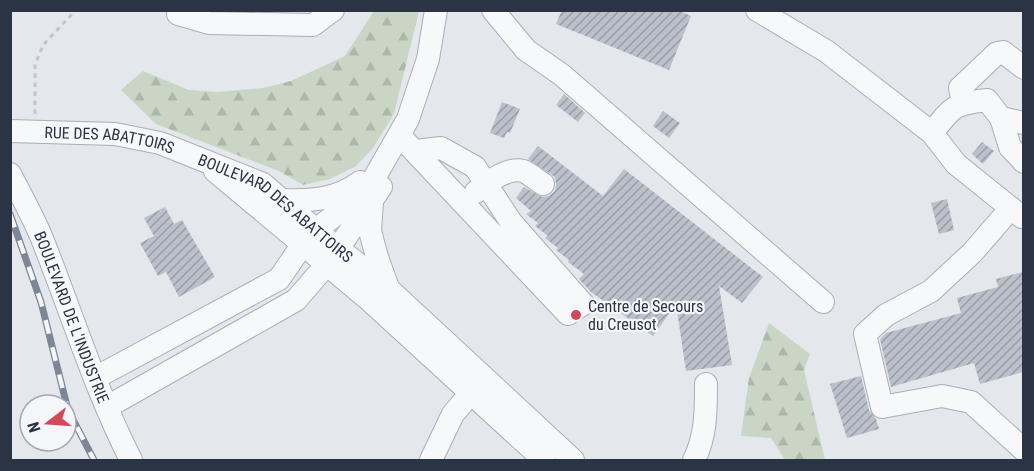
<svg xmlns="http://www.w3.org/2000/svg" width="1034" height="471" font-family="'Roboto Condensed',sans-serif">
  <defs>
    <pattern id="forest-firs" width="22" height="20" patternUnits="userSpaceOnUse" patternTransform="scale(1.5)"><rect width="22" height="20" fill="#c9d6c5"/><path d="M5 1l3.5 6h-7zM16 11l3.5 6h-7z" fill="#adb8ab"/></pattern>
    <pattern id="building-hatch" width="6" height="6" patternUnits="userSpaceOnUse" patternTransform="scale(1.5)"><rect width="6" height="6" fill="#bbc0ca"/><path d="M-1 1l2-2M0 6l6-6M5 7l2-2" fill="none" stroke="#989da6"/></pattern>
  </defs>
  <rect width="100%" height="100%" fill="#e4e7ec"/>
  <path fill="url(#forest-firs)" d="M374,11h45l-25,103 -21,34 -17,18 -26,13 -27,6 -24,-14 -123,-47 -35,-34 22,-19 46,19 28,2 46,-4 28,-7 54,-25z
    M769,323l41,31 -6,16 21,90h-40l-14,-22 -30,-2 8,-58z"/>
  <path fill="url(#building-hatch)" d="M562,10h116l13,6 -22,54 -113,-46z
    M564,94l21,19 -7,9 -22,-17z
    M502,102l18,7 -10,24 -3,-1 -3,6 -14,-5z
    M663,111l17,12 -11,15 -16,-12z
    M982,142l12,9 -11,13 -11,-10z
    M538,146l65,50 21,-27 139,108 -21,26 -23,-17 13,79 -46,6 -10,-67 -23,32 -62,-44 -12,-13 5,-5 -16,-12 1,-2 -13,-10 2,-2 -13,-10 3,-2 -13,-10 3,-3 -12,-9 5,-3 -15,-13 8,-11 18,10 7,-1 6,-5 1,-7 -1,-7 -27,-18z
    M947,199l7,31 -15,4 -8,-31z
    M165,207l9,17 8,-4 33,57 -36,20 -13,-25 -8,4 -18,-33 14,-7 -10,-18z
    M1023,272v100l-43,12 -6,-21 -83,24 -11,-48 6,-6 75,-20 -4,-15 41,-11 -2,-8z
    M861,376l8,34 7,9 3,10 -32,9 -17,-54z"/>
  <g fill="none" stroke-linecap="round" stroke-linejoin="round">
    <g stroke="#a9aeb7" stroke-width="24">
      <g id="minor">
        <path d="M493,10l33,40 36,25 261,227"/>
        <path d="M757,10l69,41 106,82 24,31 66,53"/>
        <path d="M178,14l31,9 104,2 20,-15"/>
        <path d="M963,103l-3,-15 37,-35 6,-1 21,16"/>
        <path d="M1001,118l23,5"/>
        <path id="s1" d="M10,131l105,3 45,9 103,41 68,59 50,39 192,178"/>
        <path d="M932,133c21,-27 21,-29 55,-33l14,18 9,29 14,15"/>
        <path d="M400,136l168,178 15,-10 -72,-82 -36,-55 -34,-19 -26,3"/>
        <path d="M215,171l152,127 177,162"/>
        <path id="s2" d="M10,174c11,21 22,41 31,62 30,75 54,153 90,224"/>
        <path d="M476,192c11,-10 32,-25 47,-21 6,2 15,10 20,13"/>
        <path d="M282,200c28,1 55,0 78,-18"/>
        <path d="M372,201l-2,30 7,26 11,31"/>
        <path d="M1011,208l-39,45 -41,38 -45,24 -21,19 17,73 60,-11 29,6 53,48"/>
        <path d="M95,378l184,-99 24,-35 13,-14 37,-29 19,-19 36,-63 20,-60 8,-49"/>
        <path d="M107,407l189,-107 31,-36 54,-77"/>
        <path d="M431,460l22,-46 18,-21"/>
        <path d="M694,460c12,-24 12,-48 12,-76"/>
      </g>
    </g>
    <path stroke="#c2c5cb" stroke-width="3" stroke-dasharray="4.5 4.5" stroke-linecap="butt" d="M35,114v-49l8,-20 33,-35"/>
    <use href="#minor" stroke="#f7f8fa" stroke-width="22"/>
    <g stroke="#7d8696" stroke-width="7">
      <path id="rail" d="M10,214l31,88 27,108 26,50"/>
    </g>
    <use href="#rail" stroke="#f4f6f9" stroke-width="4.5" stroke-dasharray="14" stroke-linecap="butt"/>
  </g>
  <circle fill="#d1495b" stroke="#f4f6f9" stroke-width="2" cx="576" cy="315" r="6"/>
  <g text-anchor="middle" stroke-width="4.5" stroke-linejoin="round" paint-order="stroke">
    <g font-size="16" fill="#2b3445" stroke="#f4f6f9">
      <text dy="6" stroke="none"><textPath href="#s1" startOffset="100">RUE DES ABATTOIRS</textPath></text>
      <text dy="6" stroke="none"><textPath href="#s1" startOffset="285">BOULEVARD DES ABATTOIRS</textPath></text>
      <text dy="6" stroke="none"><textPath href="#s2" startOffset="156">BOULEVARD DE L'INDUSTRIE</textPath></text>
    </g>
    <g font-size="16" fill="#2b3445" stroke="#f4f6f9" text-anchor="start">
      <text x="588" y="312">Centre de Secours<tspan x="588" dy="18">du Creusot</tspan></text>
    </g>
  </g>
  <rect width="1034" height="471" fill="none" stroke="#2b3445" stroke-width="24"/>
  <g transform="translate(48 423) rotate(253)"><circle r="28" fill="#f4f6f9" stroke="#a4a8b1" stroke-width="1.5"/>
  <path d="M0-4.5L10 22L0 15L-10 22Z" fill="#d1495b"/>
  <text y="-9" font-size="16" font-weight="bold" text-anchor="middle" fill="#2b3445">N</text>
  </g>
</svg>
